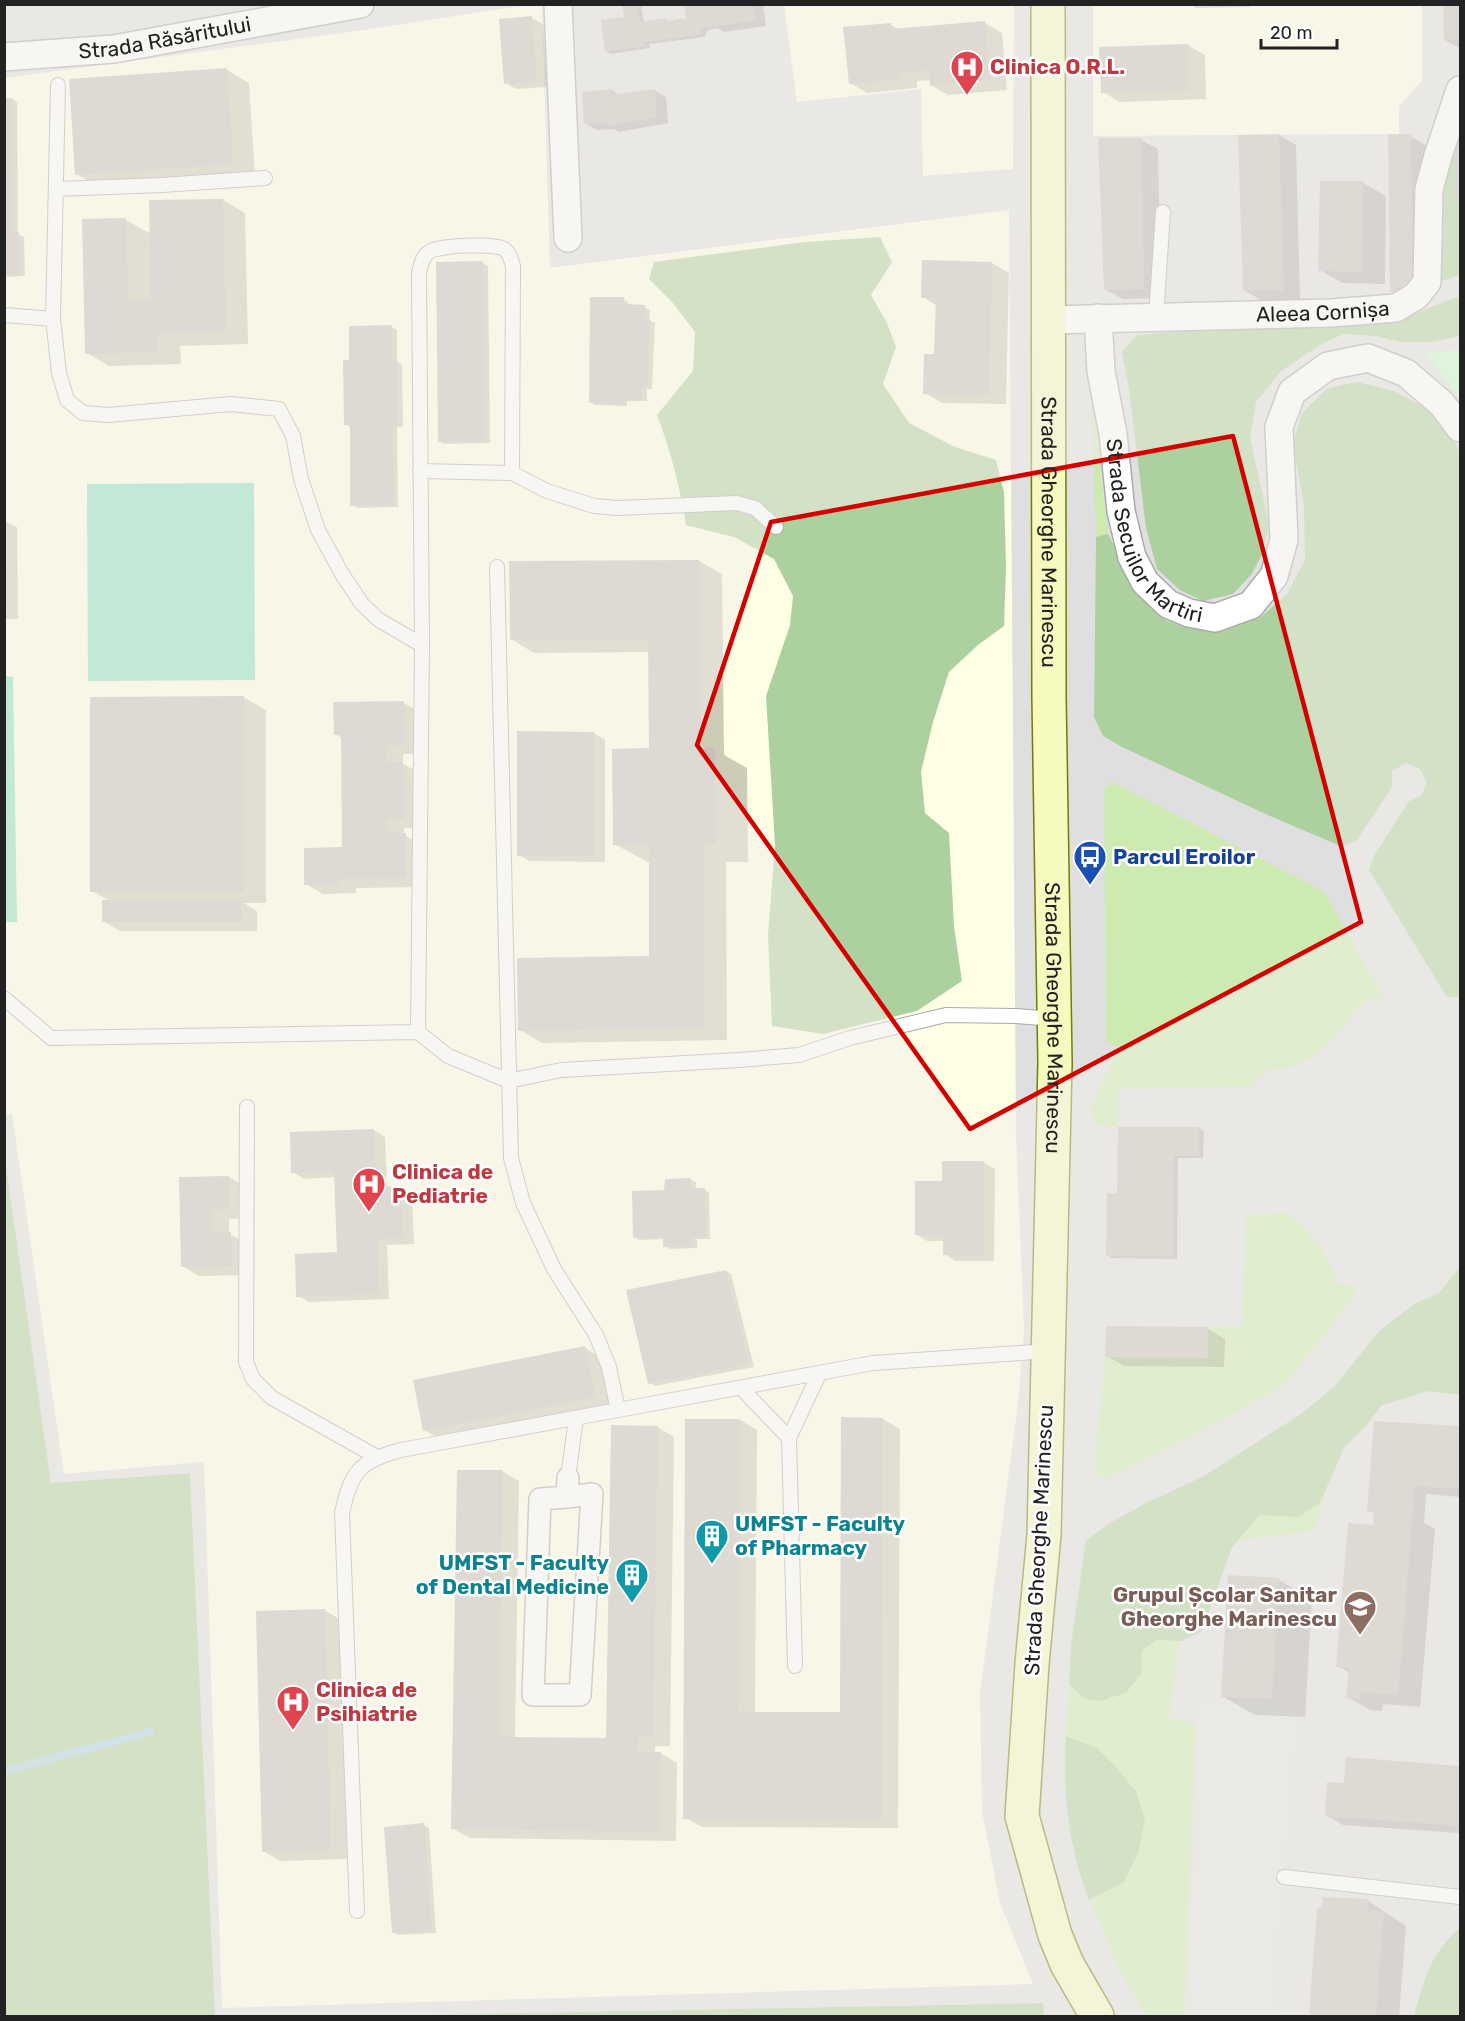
<svg xmlns="http://www.w3.org/2000/svg" width="1465" height="2021" font-family="Rubik,sans-serif">
  <rect width="100%" height="100%" fill="#f2efe9"/>
  <path fill="#e0dfdf" d="M4,5h1456v2011h-416l-1,-13 -671,13h-157l-25,-543 -139,10 -46,-324z"/>
  <path fill="#ffffe5" d="M527,5h15l8,263 459,-58 7,925 8,194 -6,74 -38,291 2,117 18,92 33,81 -811,24 -18,-546 -140,12 -52,-360 -7,1 -1,-1037 353,-47z
    M784,5h230l-1,164 -90,7 -2,-87 -124,13z
    M1093,5h329v76l-23,25v28l-306,2z"/>
  <path fill="#cdebb0" d="M1091,388l17,146 -12,3z
    M1112,782l212,110 60,106 -17,2c-23,22 -46,62 -79,68 -6,1 -13,1 -20,1l-18,18 -132,2v38l-24,-2 -3,-17 22,-48 10,-10 -17,-9 -2,-252z
    M1288,1212l6,7 14,9 3,11 10,7 5,14 9,11 1,12 22,2 -7,16 -67,84 -74,42 -105,53 -11,-9 11,-114 102,1 1,-31h34l4,-112z
    M1301,1414l29,62 -15,54 -88,12 -48,99 -10,77 27,6 -12,292h-38l-28,-49 -41,-98 -12,-115 4,-70 17,-144c38,-26 78,-43 118,-64 33,-19 65,-41 97,-62z"/>
  <path fill="#add19e" d="M1460,125v150l-21,7 5,-110z
    M880,237l12,25 -21,33 16,28 9,24 -13,37 26,39 46,24 41,13 8,32 2,76 -2,58 -26,19 -29,27 -16,50 -12,50 4,41 24,20 5,93 8,55 -45,30 -94,23 -51,-8 -4,-91 7,-90 -9,-149 24,-71 3,-29 -19,-37 -40,-22 -48,-12c-6,-38 -15,-73 -29,-110l36,-44 2,-39 -23,-30 -23,-23 5,-17 151,-20z
    M1460,296v40l-29,6h-30l-25,-6 -32,-2 -21,9 -42,28 -25,31 -6,36 19,86 -6,29 -12,22 -18,19 -30,7 -23,-11 -23,-21 -11,-41 -17,-139 -7,-37 15,-17 92,-7 163,-6z
    M1357,382l37,9 36,19 30,40v547h-13l-78,-127 5,-14 35,-55 12,-5 6,-13 -7,-14 -14,-6 -14,8v16l-35,53 -14,7 -73,-31 -148,-69 -19,-11 -9,-19 2,-180 12,-3 31,60 27,26 21,8 28,3 47,-15 25,-22 18,-34 -1,-54 -11,-62 9,-31 26,-25z
    M5,1159l46,324 139,-10 25,543h-210z
    M1460,1267v128l-31,-4 -47,14 -16,21 -22,22 -24,55 -22,14 -38,-2 -28,32 -30,84 -21,10 -25,-1 -14,11 -1,23 -15,19 -26,8 -17,-3 -14,-14 2,-39 15,-105 24,-17 36,-20 58,-27 97,-62 34,-28 44,-55 35,-27 25,-11z
    M1066,1736l31,12 18,18 21,25 9,28 -7,35 -14,28 -35,18c-21,-55 -26,-105 -23,-164z
    M1460,1928v88h-46c10,-37 16,-62 46,-88z
    M1043,2003l1,13h-672z"/>
  <path fill="#c8facc" d="M1460,349v50l-34,-45z"/>
  <path fill="#88e0be" d="M254,483l1,197 -167,1 -1,-197z
    M5,676l8,1 4,245h-12z"/>
  <path fill="#e2e2e2" d="M1199,1698l102,8 -17,171 -10,139h-88z"/>
  <path fill="#0003" d="M624,4h17l3,19 22,-3 5,2 17,-3 -2,-15h77l3,22 -42,6 -6,-4 -10,2 -4,7 -55,7 1,4 -39,6 -5,-3 20,-33z
    M1190,4h60v3l-54,1z
    M1445,4h15v44l-15,-8z
    M532,18l11,6 4,63 -31,2 -11,-6z
    M985,23l17,10 5,57 -59,5 -17,-10v-5l-14,1v7l-50,5 -17,-10 41,-58 9,5z
    M1188,45l17,10 1,44 -86,3 -17,-10z
    M227,70l22,13 6,93 -156,11 -23,-13z
    M611,90l9,5 34,-5 12,7 2,26 -49,9 -5,-3 -17,1 -12,-7z
    M4,99h8l5,3 1,132 6,3 1,39 -21,1z
    M1279,135l17,10 4,154 -39,1 -17,-10z
    M1410,136l17,10 3,154 -21,1 -17,-10z
    M1141,140l17,9 3,149 -38,1 -17,-9z
    M1457,148h3v52l-3,-2z
    M1321,183h42l23,13 -1,88 -43,-1 -22,-13z
    M223,200l22,13 3,131 -68,2 1,18 -72,2 -22,-13 39,-133 25,14z
    M483,263l5,3 2,177 -46,1 -5,-3z
    M992,263l17,10 -3,131 -64,-1 -17,-10 11,-37 1,-50 -14,-9z
    M623,299l5,3v4l17,1 5,3 -1,10 6,3 -3,66h-5v12h-20v5l-32,-1 -5,-3z
    M391,327l6,3v31l5,3 1,63h-6l1,80 -41,1 -5,-3 -1,-77 -5,-4z
    M4,521l13,6 1,92h-14z
    M699,561l23,13 2,181 23,13 1,94h-22l1,178 -185,3 -22,-13 131,-72 -1,-95 -36,-19 41,-94 -6,-98 -115,1 -23,-14z
    M243,697l23,13v193h-22l13,8v20h-137l-17,-10 7,-20 -18,-10z
    M404,703l17,10v41h-18v10l17,9 1,55h-17v7l18,9 1,43 -67,1v5l-33,1 -17,-10 38,-35 -2,-111 -7,-4z
    M594,733l11,7v122l-75,-1 -11,-6z
    M1199,1128l5,3 -1,27h-25l-1,101 -65,-1 -5,-3 12,-60z
    M374,1130l11,7 2,51h14l11,6 2,50 -27,1 2,54 -80,3 -11,-6 40,-43 -2,-76 -32,2 -11,-7z
    M984,1163l11,6 -1,92h-39l-11,-7 1,-13h-18l-11,-7 27,-52z
    M229,1177l17,10 1,31 -18,1v15l19,10 1,31 -50,1 -17,-10z
    M691,1180l5,2v8h8l5,2 1,47h-13v9l-27,1 -5,-3v-7l-26,1 -5,-3 31,-46z
    M726,1271l5,3 23,93 -99,19 -5,-3z
    M1208,1329l17,10 -1,28 -100,-1 -17,-10z
    M585,1348l22,13 10,49 -170,33 -23,-13z
    M883,1419l17,10 -2,399 -196,-1 -17,-9 55,-398 17,10 -2,283 86,1z
    M1376,1422l84,6v69l-34,-3 -2,29 11,6 -15,178 -37,-3 -1,7 -12,-1 -22,-13 2,-24 -12,-7 36,-140 1,-12 -6,-4z
    M657,1427l17,10 -4,309h-15v7h5l17,10 -1,78 -206,-3 -17,-9 49,-358 17,10 -4,258 93,1z
    M1229,1577l50,3 33,19 -7,118 -50,-2 -33,-19z
    M324,1610l17,10 6,239 -67,2 -17,-10z
    M1347,1759l113,8v66l-117,-8 -17,-10 19,-30z
    M424,1825l5,3 7,105 -38,2 -5,-3z
    M1367,1900l39,26 -7,90h-88l7,-107z"/>
  <g fill="none" stroke-linecap="round" stroke-linejoin="round">
    <path stroke="#aad3df" stroke-width="8" d="M4,1771l146,-39"/>
  </g>
  <path fill="#c7bfb8" d="M622,4h15l3,18 26,-4 1,3 19,-3 -2,-14h69l2,16 -52,8 -4,7 -54,7 1,4 -41,6 -4,-32 23,-3z
    M1443,4h17v36h-16z
    M532,16l5,65 -33,3 -5,-65z
    M985,21l5,60 -60,5 -1,-16 -29,2 1,7 -52,5 -6,-57 48,-4 1,6z
    M1188,44l1,46 -88,3 -2,-46z
    M227,68l6,96 -158,11 -6,-96z
    M612,89l-1,6 44,-6 2,28 -50,9v-3l-23,1 -2,-32z
    M4,98h8l1,135 6,-1 1,42 -16,1z
    M1279,134l5,156 -41,1 -5,-156z
    M1388,134h23l2,158h-23z
    M1098,138h44l2,151 -40,1z
    M1455,146h5v53h-5z
    M1320,181h43l-1,91 -44,-1z
    M223,199l3,133 -68,2v18l-73,2 -3,-135 44,-1 2,83 23,-1 -2,-100z
    M922,260l70,2 -3,133 -66,-1 1,-40h10l2,-56h-15z
    M483,261l2,180 -47,1 -2,-180z
    M590,297h34v7l21,1v13l5,1 -3,68h-5v12h-19v5l-34,-1z
    M392,325v34h5l1,66h-5l1,80 -44,1v-81h-6l-1,-65h6v-34z
    M699,560l2,188h14l1,96h-13l2,184 -187,3 -1,-73 132,-2v-111h-36l-1,-96 37,-1 -1,-108h-138l-1,-79z
    M4,570h3v43h-3z
    M244,696v195l-154,1v-195z
    M404,701l1,44 -18,1v16h16l1,57h-17l1,14h18v45l-67,1v6h-35v-37l38,-1 -1,-112h-7l-1,-33z
    M517,731l77,1v124h-77z
    M102,900h139v22h-139z
    M1118,1127h81v29h-25l-1,101 -67,-1 1,-63h10z
    M374,1129l2,58 26,-1 1,52 -26,1 2,55 -83,3 -1,-43 42,-2 -3,-81 -43,2 -1,-41z
    M942,1161h42l-1,95 -40,-1v-20h-28v-54h27z
    M229,1176l1,33 -18,1 1,23 18,-1 1,34 -51,1 -2,-90z
    M691,1178v10h14l1,49h-14l1,9 -30,1v-10l-30,1 -1,-47 32,-1 1,-11z
    M726,1270l23,94 -101,20 -22,-94z
    M1106,1326l102,1v31l-103,-1z
    M585,1346l10,51 -172,34 -10,-51z
    M841,1417l42,1 -2,401h-198l2,-400h55l-1,293h101z
    M1374,1421l86,5v63l-45,-3 -17,209 -37,-3 -1,7 -14,-1 3,-30 -13,-1 12,-144 25,2 1,-13 -7,-1z
    M611,1425l47,1 -5,311h-15v15h23l-1,80 -209,-3 6,-359h46l-4,267 107,1z
    M1228,1575l51,3 -7,121 -51,-2z
    M325,1609l6,241 -69,2 -6,-241z
    M1346,1757l114,9v60l-135,-10 2,-34 17,1z
    M424,1823l8,108 -40,2 -8,-106z
    M1323,1897l44,2 1,11 16,2 -8,104h-67l8,-108 5,-1z"/>
  <g fill="none" stroke-linecap="round" stroke-linejoin="round">
    <g stroke="#a9a9a9" stroke-width="16">
      <path id="service" d="M58,85l-5,234 6,54 8,27 16,13 25,2 123,-11 48,5 14,27 8,43 17,51 24,44 20,30 17,16 43,25
        M57,189l105,-4 103,-7
        M4,315l49,4
        M1156,317l7,-105
        M420,471l92,2 35,18 47,15 23,2 120,-5 18,5 21,19
        M4,998l47,40 367,-6 30,24 61,25 52,-11 178,-10 60,-5 51,-17 96,-23 70,1 38,3
        M418,1032l4,-387 -3,-372c2,-8 3,-16 10,-21 8,-7 67,-9 75,-3 6,4 7,11 9,17l-1,207
        M247,1107l-1,255 7,17 19,19 105,59
        M741,1388l48,50 30,-64
        M618,1410l255,-47 176,-12
        M789,1438l6,228
        M568,1478l8,-60
        M1284,1877l176,20
        M357,1911l-15,-398c9,-42 18,-52 59,-63l217,-40 -9,-43 -13,-32 -42,-66 -31,-66 -12,-45 -14,-591"/>
    </g>
    <g stroke="#a9a9a9" stroke-width="24">
      <path id="pedestrian" d="M567,1497l25,-3 -12,201h-47l7,-196 27,-2 1,-19"/>
    </g>
    <g stroke="#a9a9a9" stroke-width="30">
      <g id="minor">
        <path d="M558,4l10,234"/>
        <path id="s1" d="M4,57l110,-8 246,-45"/>
        <path id="s2" d="M1098,318l3,53 12,63 8,77 11,46 13,25 23,22 21,9 26,5 36,-13 23,-29 10,-36 -5,-113 13,-35 36,-26 40,-8 38,15 36,31 18,24"/>
        <path id="s3" d="M1049,320l282,-7 65,-5 20,-12 11,-14 2,-93 9,-33 22,-66"/>
      </g>
    </g>
    <g stroke="#707d05" stroke-width="36">
      <g id="secondary">
        <path id="s4" d="M1048,4l1,693 6,366 -11,472 -12,129 -10,152 33,119 12,29 30,52"/>
      </g>
    </g>
    <use href="#service" stroke="#fff" stroke-width="14"/>
    <use href="#pedestrian" stroke="#fff" stroke-width="21"/>
    <use href="#minor" stroke="#fff" stroke-width="27"/>
    <use href="#secondary" stroke="#f7fabf" stroke-width="33"/>
  </g>
  <path d="M0 0H1465V2021H0ZM1233,436l128,486 -391,207 -273,-384 74,-223z" fill="#f2efe9" fill-opacity=".55" fill-rule="evenodd"/>
  <path fill="none" stroke="#d40000" stroke-width="4.5" stroke-linejoin="round" d="M1233,436l128,486 -391,207 -273,-384 74,-223z"/>
  <defs>
    <g id="hospital-pin" transform="scale(1.725)"><path d="M0 17L-7.5 6A9.5 9.5 0 1 1 7.5 6Z" fill="#e0444e" stroke="#fff"/><path d="M-5-5h3v3.5h4V-5h3V5h-3V1.5h-4V5h-3Z" fill="#fff"/></g>
    <g id="bus-pin" transform="scale(1.725)"><path d="M0 17L-7.5 6A9.5 9.5 0 1 1 7.5 6Z" fill="#1a4fb4" stroke="#fff"/><path d="M-5-6H5V4H4V6H2V4H-2V6H-4V4H-5ZM-3.5-4V0h7V-4ZM-3.5 1.2v1.5H-2V1.2ZM2 1.2v1.5H3.5V1.2Z" fill="#fff"/></g>
    <g id="building-pin" transform="scale(1.725)"><path d="M0 17L-7.5 6A9.5 9.5 0 1 1 7.5 6Z" fill="#0f9aa8" stroke="#fff"/><path d="M-4-6H4V6H1V3H-1V6H-4ZM-2.5-4.3h1.7v1.8h-1.7ZM.8-4.3h1.7v1.8H.8ZM-2.5-1h1.7V.8h-1.7ZM.8-1h1.7V.8H.8Z" fill="#fff"/></g>
    <g id="school-pin" transform="scale(1.725)"><path d="M0 17L-7.5 6A9.5 9.5 0 1 1 7.5 6Z" fill="#8d6e63" stroke="#fff"/><path d="M0-5L7-2L0 1L-7-2ZM-4 1L0 2.5L4 1V4Q0 6-4 4Z" fill="#fff"/></g>
  </defs>
  <g fill-rule="evenodd">
    <use href="#hospital-pin" x="967" y="67"/>
    <use href="#bus-pin" x="1090" y="857"/>
    <use href="#hospital-pin" x="369" y="1184"/>
    <use href="#building-pin" x="712" y="1536"/>
    <use href="#building-pin" x="632" y="1575"/>
    <use href="#school-pin" x="1360" y="1607"/>
    <use href="#hospital-pin" x="293" y="1702"/>
  </g>
  <g text-anchor="middle" stroke-width="5" stroke-linejoin="round" paint-order="stroke">
    <g font-size="21" fill="#222" stroke="#fff">
      <text dy="7" stroke="none"><textPath href="#s1" startOffset="162">Strada Răsăritului</textPath></text>
      <text dy="7" stroke="none"><textPath href="#s3" startOffset="274">Aleea Cornișa</textPath></text>
      <text dy="7" stroke="none"><textPath href="#s2" startOffset="230">Strada Secuilor Martiri</textPath></text>
      <text dy="7" stroke="none"><textPath href="#s4" startOffset="528">Strada Gheorghe Marinescu</textPath></text>
      <text dy="7" stroke="none"><textPath href="#s4" startOffset="1014">Strada Gheorghe Marinescu</textPath></text>
      <text transform="translate(1039 1540) rotate(-87)" y="7">Strada Gheorghe Marinescu</text>
    </g>
    <g font-size="21" font-weight="bold" fill="#be3a42" stroke="#fff" text-anchor="start">
      <text x="990" y="74">Clinica O.R.L.</text>
      <text x="392" y="1179">Clinica de<tspan x="392" dy="24">Pediatrie</tspan></text>
      <text x="316" y="1697">Clinica de<tspan x="316" dy="24">Psihiatrie</tspan></text>
    </g>
    <g font-size="21" font-weight="bold" fill="#164399" stroke="#fff" text-anchor="start">
      <text x="1113" y="864">Parcul Eroilor</text>
    </g>
    <g font-size="21" font-weight="bold" fill="#0d838f" stroke="#fff" text-anchor="start">
      <text x="735" y="1531">UMFST - Faculty<tspan x="735" dy="24">of Pharmacy</tspan></text>
      <text x="609" y="1570" text-anchor="end">UMFST - Faculty<tspan x="609" dy="24">of Dental Medicine</tspan></text>
    </g>
    <g font-size="21" font-weight="bold" fill="#785e54" stroke="#fff" text-anchor="end">
      <text x="1337" y="1602">Grupul Școlar Sanitar<tspan x="1337" dy="24">Gheorghe Marinescu</tspan></text>
    </g>
  </g>
  <rect width="1465" height="2021" fill="none" stroke="#222222" stroke-width="12"/>
  <path d="M1261 39v9h76v-9" fill="none" stroke="#222222" stroke-width="3"/>
  <text x="1270" y="39" font-size="18" fill="#222222" stroke="#ffffff" stroke-width="4.5" paint-order="stroke">20 m</text>
</svg>
